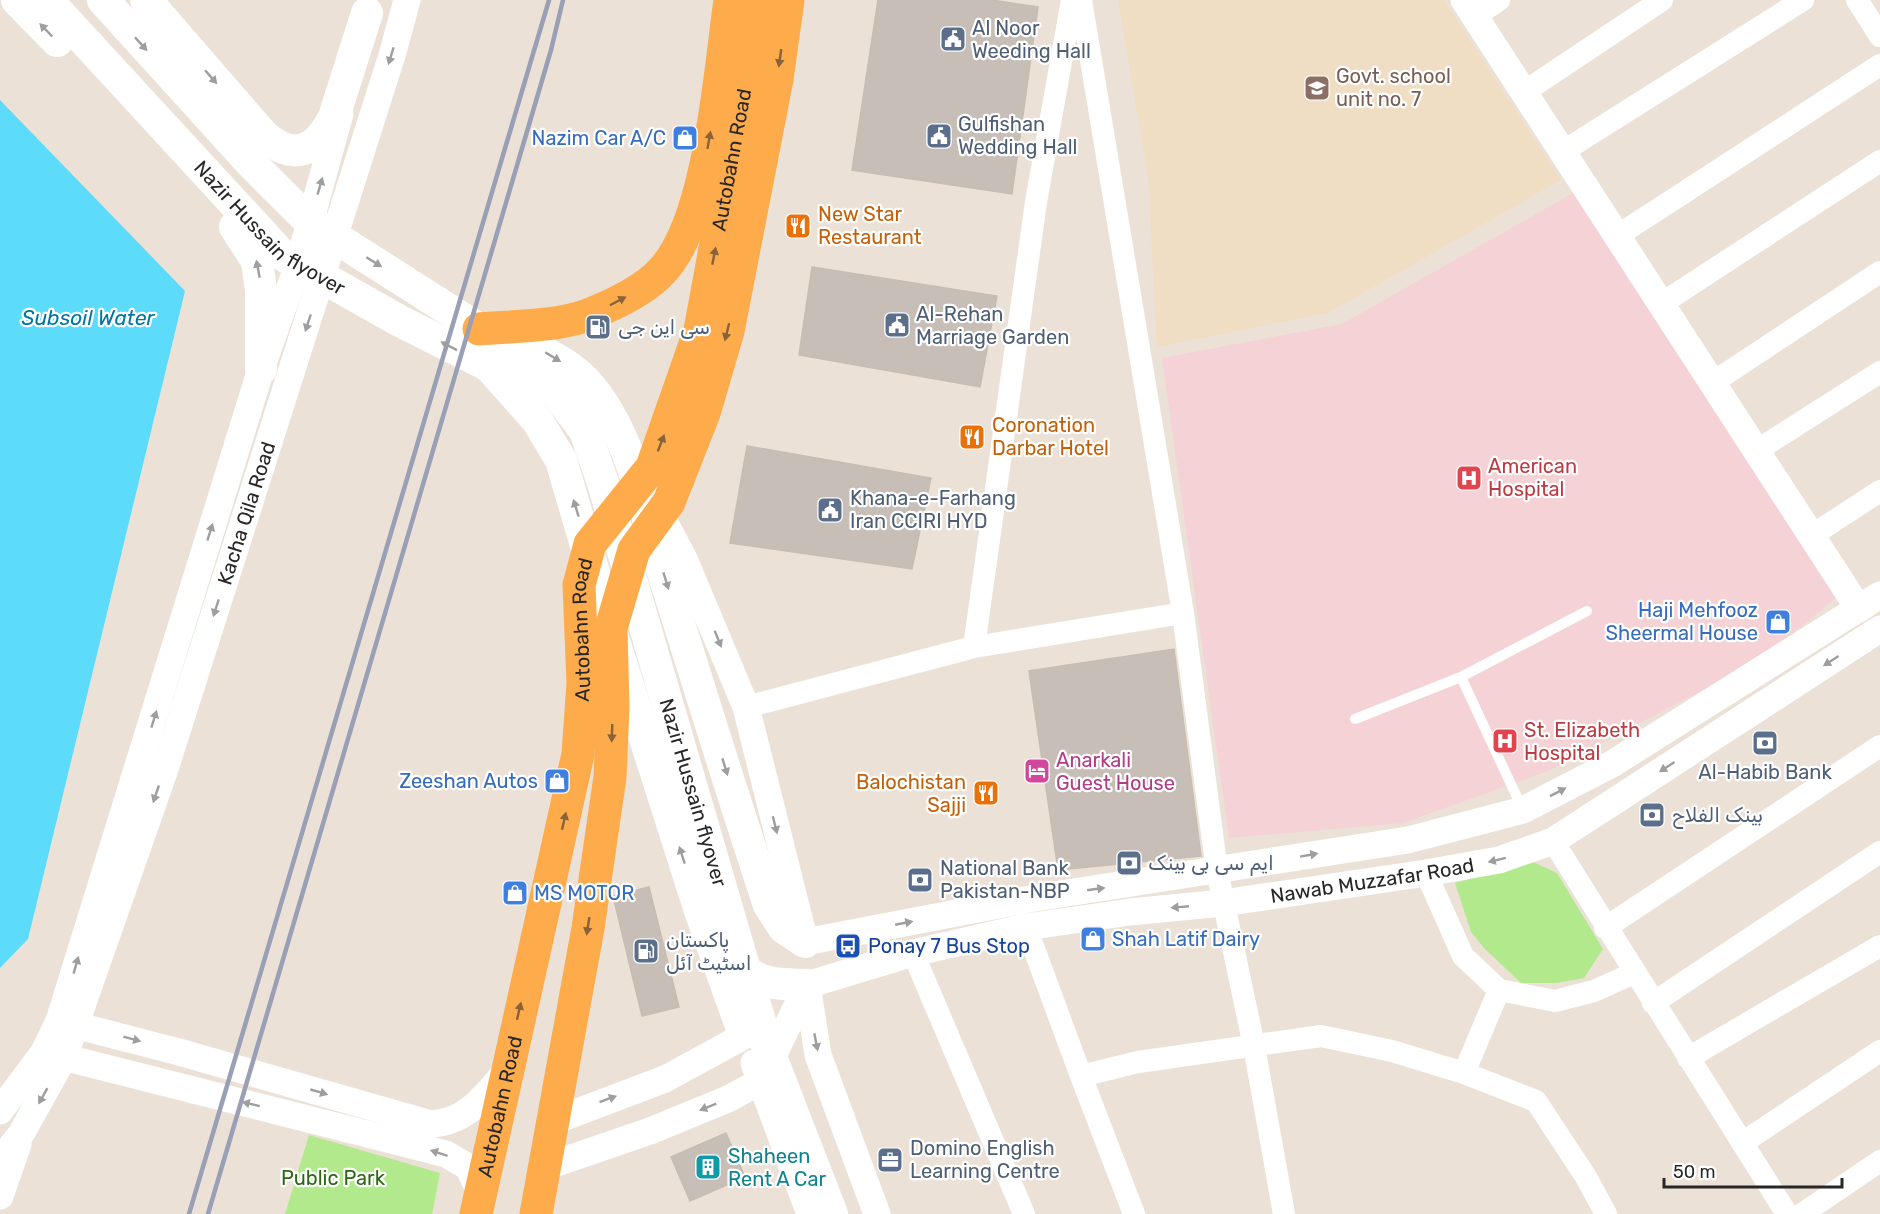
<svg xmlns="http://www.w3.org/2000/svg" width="1880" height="1214" font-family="Rubik,Vazirmatn,sans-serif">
  <rect width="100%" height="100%" fill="#ece1d7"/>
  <path fill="#f0dec4" d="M1118,0h326l117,180 -233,133 -171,34 -9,-170z"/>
  <path fill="#f4d2d6" d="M1573,193l263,405 -76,62 -212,111 -145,52 -174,15 -67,-480 180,-34z"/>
  <path fill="#b2e98d" d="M1533,862l24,11 46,76 -19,29 -27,5h-36l-37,-35 -13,-16 -16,-49z
    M309,1135l131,38 -8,41h-147z"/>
  <path fill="#5ddbfa" d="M0,100l185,191 -157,648 -28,29z"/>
  <path fill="#c7beb7" stroke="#c7bdb1" stroke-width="1.5" d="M878,0h114l46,7 -26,187 -160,-24z
    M812,267l185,29 -17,91 -181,-32z
    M747,446l184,32 -19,91 -182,-26z
    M1174,649l27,207 -143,14 -29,-199z
    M649,887l30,120 -37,9 -29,-120z
    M726,1133l19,44 -55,24 -19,-44z"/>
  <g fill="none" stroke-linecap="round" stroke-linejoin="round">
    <path stroke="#fff" stroke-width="10" d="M1461,677l62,133
      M1355,719l106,-42 126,-66"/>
    <path stroke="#fff" stroke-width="22" d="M1857,0l23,36
      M1475,16l24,-16
      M1524,92l138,-92
      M1562,152l241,-152
      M1617,236l263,-171
      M1661,304l219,-143
      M1712,383l168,-111
      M1756,451l124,-79
      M1811,536l69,-45
      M1183,613l34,258 37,175 30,168
      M974,647l209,-34 -102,-613
      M746,707l228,-60 62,-445 36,-202
      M1553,841l234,373
      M1426,873l37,83 36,34 56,11 39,-10 40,-18
      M1026,927l55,149 57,-14 183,-26 71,15 72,22 72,28 50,76 20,37
      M1605,928l275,-182
      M913,953l111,261
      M1653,1003l227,-151
      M1688,1058l192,-112
      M1464,1073l35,-83
      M1081,1076l53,138
      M1742,1143l138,-92
      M1802,1214l78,-53"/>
    <g stroke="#fff" stroke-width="27">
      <path d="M1464,0l395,609"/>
      <path d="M651,497l33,62 62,148 59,235 230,-44 373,-58 115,-30 89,-46 268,-169"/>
      <path id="s1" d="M807,985l106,-32 113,-26 104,-15 93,-9 203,-30 73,-13 54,-19 327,-212"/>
      <path d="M807,985l11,70 59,159"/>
      <path d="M59,1021l120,31 252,72c35,-2 52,-26 74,-51"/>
      <path d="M47,1053l399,101 22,13 12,24"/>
      <path d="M754,1063l56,151"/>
      <path d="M0,1111l44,-59 15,-31 202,-652 38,-107 41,-148"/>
      <path d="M554,1121l111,-42 79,-43 8,-23"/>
      <path id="s2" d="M0,1161l21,-27 43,-77 100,-285 229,-720 14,-52"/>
      <path d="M545,1167l105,-36 78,-32 33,-18 46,-96"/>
      <path d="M0,1196l18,-52"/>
    </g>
    <g stroke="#fff" stroke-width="32">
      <path d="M17,0l40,41"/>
      <path id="s3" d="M47,0l234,254 117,66 91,46 21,7"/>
      <path id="s4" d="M103,0l148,163 57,57 171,109 79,66 27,36 18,52 165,566 64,165"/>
      <path d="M146,0l117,135c31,27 53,17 71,-18l33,-104"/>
      <path d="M235,227l22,34 4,29v79"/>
      <path d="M497,335c38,13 75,25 99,59 39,53 48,117 67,178 35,111 69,222 106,333l15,23 21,14"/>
      <path d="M489,366l48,54 24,40 53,181 86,270 42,118"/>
      <path d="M737,963c23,23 39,21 70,22"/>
    </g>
    <g stroke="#feab4c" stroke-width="33">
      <path d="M479,329c36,-3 75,-2 109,-14 25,-10 56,-24 74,-44 48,-50 58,-201 68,-271"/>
      <path id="s5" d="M476,1214l102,-460 5,-71 -4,-98 11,-41 62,-77 48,-137 61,-330"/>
      <path d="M536,1214l52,-286 22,-151 3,-69 -2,-80 23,-78 35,-48 35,-89 24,-82 49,-252 11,-79"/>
    </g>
    <path stroke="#999fb4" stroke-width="4.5" d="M189,1214l360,-1214
      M208,1214l343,-1164 12,-50"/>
  </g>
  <defs><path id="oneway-solid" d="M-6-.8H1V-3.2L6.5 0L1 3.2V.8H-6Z" transform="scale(1.5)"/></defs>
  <g fill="#9e9e9e">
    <use href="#oneway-solid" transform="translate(46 30) rotate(-134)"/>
    <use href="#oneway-solid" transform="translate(141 44) rotate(48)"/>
    <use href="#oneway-solid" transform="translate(391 56) rotate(107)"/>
    <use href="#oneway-solid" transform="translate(211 77) rotate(49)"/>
    <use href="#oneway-solid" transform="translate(320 186) rotate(-74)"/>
    <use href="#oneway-solid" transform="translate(374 262) rotate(32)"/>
    <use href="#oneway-solid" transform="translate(258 269) rotate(-101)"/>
    <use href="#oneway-solid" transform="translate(308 323) rotate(108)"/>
    <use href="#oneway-solid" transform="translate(449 346) rotate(-153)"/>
    <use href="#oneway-solid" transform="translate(553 357) rotate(31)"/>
    <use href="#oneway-solid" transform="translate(576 508) rotate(-107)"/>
    <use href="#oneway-solid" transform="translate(210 532) rotate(-73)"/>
    <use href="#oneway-solid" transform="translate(666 581) rotate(73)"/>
    <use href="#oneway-solid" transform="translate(216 608) rotate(108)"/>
    <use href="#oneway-solid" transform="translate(718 639) rotate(68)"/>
    <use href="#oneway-solid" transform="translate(1831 661) rotate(147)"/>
    <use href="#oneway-solid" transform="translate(154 719) rotate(-73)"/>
    <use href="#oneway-solid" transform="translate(725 767) rotate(73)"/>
    <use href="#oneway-solid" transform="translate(1667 767) rotate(147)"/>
    <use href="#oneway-solid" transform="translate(1558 792) rotate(-27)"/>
    <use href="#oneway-solid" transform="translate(156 794) rotate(109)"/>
    <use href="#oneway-solid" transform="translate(775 825) rotate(76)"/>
    <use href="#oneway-solid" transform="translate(682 855) rotate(-108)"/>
    <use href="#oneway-solid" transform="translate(1309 855) rotate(-10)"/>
    <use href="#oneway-solid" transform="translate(1497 860) rotate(166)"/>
    <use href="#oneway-solid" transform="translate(1096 889) rotate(-8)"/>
    <use href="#oneway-solid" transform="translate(1180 907) rotate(175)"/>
    <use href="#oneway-solid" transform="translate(904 923) rotate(-11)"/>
    <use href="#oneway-solid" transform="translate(76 965) rotate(-74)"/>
    <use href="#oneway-solid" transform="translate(132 1039) rotate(15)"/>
    <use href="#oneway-solid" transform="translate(816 1042) rotate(79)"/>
    <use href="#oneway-solid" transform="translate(319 1092) rotate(16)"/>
    <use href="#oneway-solid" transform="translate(43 1096) rotate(119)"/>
    <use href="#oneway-solid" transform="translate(608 1099) rotate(-20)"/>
    <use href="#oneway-solid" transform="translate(251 1104) rotate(-166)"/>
    <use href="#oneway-solid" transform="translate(708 1107) rotate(158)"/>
    <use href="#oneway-solid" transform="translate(439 1153) rotate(-162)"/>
  </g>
  <g fill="#886238">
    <use href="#oneway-solid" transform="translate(780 58) rotate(98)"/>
    <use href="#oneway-solid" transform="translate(709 140) rotate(-80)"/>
    <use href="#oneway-solid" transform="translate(714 256) rotate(-79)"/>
    <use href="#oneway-solid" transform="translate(618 301) rotate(-28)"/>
    <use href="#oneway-solid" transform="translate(727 332) rotate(104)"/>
    <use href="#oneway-solid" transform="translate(661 443) rotate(-69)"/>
    <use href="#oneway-solid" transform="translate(612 733) rotate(92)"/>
    <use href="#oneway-solid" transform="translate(564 821) rotate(-77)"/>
    <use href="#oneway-solid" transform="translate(588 926) rotate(99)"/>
    <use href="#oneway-solid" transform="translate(519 1011) rotate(-77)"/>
  </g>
  <defs>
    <g id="civic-square" transform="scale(1.35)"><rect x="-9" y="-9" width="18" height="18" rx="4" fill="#5c6f8a" stroke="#fff"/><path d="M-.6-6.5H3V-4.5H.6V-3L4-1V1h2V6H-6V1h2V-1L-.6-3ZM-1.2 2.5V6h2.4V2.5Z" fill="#fff"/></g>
    <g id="school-square" transform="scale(1.35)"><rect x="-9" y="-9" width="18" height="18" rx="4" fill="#8d6e63" stroke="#fff"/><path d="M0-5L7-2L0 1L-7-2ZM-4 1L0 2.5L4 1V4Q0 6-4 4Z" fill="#fff"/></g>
    <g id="shop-square" transform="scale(1.35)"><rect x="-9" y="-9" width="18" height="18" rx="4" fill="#3f7fe0" stroke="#fff"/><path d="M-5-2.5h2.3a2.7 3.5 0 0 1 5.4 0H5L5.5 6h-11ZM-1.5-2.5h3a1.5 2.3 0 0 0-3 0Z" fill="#fff"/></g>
    <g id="restaurant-square" transform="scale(1.35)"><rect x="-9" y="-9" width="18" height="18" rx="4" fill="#e8710a" stroke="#fff"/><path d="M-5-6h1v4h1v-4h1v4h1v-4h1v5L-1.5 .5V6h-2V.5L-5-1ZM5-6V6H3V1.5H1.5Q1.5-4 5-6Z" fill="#fff"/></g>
    <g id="fuel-square" transform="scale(1.35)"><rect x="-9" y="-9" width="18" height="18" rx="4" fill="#5c6f8a" stroke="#fff"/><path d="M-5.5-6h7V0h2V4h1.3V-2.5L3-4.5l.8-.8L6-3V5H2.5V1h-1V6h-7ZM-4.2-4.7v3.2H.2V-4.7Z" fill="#fff"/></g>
    <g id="hospital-square" transform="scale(1.35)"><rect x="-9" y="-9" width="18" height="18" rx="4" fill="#e0444e" stroke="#fff"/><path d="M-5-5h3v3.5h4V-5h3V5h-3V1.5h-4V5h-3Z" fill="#fff"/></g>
    <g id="bank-square" transform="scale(1.35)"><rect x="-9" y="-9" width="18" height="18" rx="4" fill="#5c6f8a" stroke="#fff"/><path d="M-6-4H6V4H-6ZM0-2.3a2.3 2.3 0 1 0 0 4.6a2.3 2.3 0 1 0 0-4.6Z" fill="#fff"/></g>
    <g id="hotel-square" transform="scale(1.35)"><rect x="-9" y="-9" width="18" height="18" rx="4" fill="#d1479c" stroke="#fff"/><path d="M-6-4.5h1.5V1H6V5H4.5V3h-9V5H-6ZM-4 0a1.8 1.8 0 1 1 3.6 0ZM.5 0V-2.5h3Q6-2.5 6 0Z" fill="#fff"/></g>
    <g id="bus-square" transform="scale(1.35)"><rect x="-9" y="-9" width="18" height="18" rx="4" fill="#1a4fb4" stroke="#fff"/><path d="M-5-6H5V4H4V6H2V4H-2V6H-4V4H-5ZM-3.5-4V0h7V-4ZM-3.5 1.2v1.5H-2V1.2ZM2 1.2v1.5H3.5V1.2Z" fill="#fff"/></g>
    <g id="office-square" transform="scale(1.35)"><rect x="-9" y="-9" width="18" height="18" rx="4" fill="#5c6f8a" stroke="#fff"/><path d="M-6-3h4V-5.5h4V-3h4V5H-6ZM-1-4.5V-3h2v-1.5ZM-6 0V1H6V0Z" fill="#fff"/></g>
    <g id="building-square" transform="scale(1.35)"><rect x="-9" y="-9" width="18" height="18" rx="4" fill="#0f9aa8" stroke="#fff"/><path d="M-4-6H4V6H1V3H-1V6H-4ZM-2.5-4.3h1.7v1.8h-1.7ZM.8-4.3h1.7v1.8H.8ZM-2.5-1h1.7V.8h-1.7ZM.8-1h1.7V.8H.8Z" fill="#fff"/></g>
  </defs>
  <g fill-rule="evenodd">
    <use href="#civic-square" x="953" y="39"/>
    <use href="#school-square" x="1317" y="88"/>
    <use href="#civic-square" x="939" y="136"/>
    <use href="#shop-square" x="685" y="138"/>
    <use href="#restaurant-square" x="798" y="226"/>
    <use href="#civic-square" x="897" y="325"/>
    <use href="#fuel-square" x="598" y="327"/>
    <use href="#restaurant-square" x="972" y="437"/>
    <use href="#hospital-square" x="1469" y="478"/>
    <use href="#civic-square" x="830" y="510"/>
    <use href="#shop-square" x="1778" y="622"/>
    <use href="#hospital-square" x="1505" y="741"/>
    <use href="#bank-square" x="1765" y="743"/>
    <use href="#hotel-square" x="1037" y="771"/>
    <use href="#shop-square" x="557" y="781"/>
    <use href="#restaurant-square" x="986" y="793"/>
    <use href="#bank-square" x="1652" y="815"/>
    <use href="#bank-square" x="1129" y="863"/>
    <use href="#bank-square" x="920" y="880"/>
    <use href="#shop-square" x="515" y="893"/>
    <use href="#shop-square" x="1093" y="939"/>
    <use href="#bus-square" x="848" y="946"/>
    <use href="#fuel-square" x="646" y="951"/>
    <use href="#office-square" x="890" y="1160"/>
    <use href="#building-square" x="708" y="1167"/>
  </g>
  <g text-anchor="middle" stroke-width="4.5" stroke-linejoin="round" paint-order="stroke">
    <g font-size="20" fill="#4e5e75" stroke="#fff" text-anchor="start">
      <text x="972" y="35">Al Noor<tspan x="972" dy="23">Weeding Hall</tspan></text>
      <text x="958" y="131">Gulfishan<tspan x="958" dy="23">Wedding Hall</tspan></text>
      <text x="916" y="321">Al-Rehan<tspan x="916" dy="23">Marriage Garden</tspan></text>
      <text x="618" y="334">سی این جی</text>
      <text x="850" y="505">Khana-e-Farhang<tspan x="850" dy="23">Iran CCIRI HYD</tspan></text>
      <text x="1765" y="779" text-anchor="middle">Al-Habib Bank</text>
      <text x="1672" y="822">بینک الفلاح</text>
      <text x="1148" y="870">ایم سی بی بینک</text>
      <text x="940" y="875">National Bank<tspan x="940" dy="23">Pakistan-NBP</tspan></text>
      <text x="666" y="947">پاکستان<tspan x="666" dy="23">اسٹیٹ آئل</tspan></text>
      <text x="910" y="1155">Domino English<tspan x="910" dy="23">Learning Centre</tspan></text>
    </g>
    <g font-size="20" fill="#785e54" stroke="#fff" text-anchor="start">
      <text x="1336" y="83">Govt. school<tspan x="1336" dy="23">unit no. 7</tspan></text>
    </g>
    <g font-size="20" fill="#366cbe" stroke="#fff" text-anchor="end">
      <text x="666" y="145">Nazim Car A/C</text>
      <text x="1758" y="617">Haji Mehfooz<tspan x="1758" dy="23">Sheermal House</tspan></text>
      <text x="538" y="788">Zeeshan Autos</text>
      <text x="534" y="900" text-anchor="start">MS MOTOR</text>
      <text x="1112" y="946" text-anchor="start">Shah Latif Dairy</text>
    </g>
    <g font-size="20" fill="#272727" stroke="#fff">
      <text dy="7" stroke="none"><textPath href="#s5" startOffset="1100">Autobahn Road</textPath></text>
      <text dy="7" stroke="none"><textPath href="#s3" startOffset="320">Nazir Hussain flyover</textPath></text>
      <text dy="7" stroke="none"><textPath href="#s2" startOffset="696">Kacha Qila Road</textPath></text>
      <text dy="7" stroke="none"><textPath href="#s5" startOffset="596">Autobahn Road</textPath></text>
      <text dy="7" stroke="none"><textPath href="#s4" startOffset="1029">Nazir Hussain flyover</textPath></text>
      <text dy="7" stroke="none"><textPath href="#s1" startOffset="576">Nawab Muzzafar Road</textPath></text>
      <text dy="7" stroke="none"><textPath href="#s5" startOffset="110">Autobahn Road</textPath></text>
    </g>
    <g font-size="20" fill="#c56008" stroke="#fff" text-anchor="start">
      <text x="818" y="221">New Star<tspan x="818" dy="23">Restaurant</tspan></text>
      <text x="992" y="432">Coronation<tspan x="992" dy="23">Darbar Hotel</tspan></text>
      <text x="966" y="789" text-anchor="end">Balochistan<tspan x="966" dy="23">Sajji</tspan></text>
    </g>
    <g font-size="20" fill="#be3a42" stroke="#fff" text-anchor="start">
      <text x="1488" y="473">American<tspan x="1488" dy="23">Hospital</tspan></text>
      <text x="1524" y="737">St. Elizabeth<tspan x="1524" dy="23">Hospital</tspan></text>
    </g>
    <g font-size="20" fill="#b23c85" stroke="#fff" text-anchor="start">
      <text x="1056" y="767">Anarkali<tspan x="1056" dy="23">Guest House</tspan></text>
    </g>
    <g font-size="20" fill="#164399" stroke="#fff" text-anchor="start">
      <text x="868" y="953">Ponay 7 Bus Stop</text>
    </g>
    <g font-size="20" fill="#0d838f" stroke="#fff" text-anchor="start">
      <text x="728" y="1163">Shaheen<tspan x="728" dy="23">Rent A Car</tspan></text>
    </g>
    <g font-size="20" fill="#2a6912" stroke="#fff">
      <text x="333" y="1185">Public Park</text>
    </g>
    <g font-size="21" font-style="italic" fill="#0076a2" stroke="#fff">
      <text x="88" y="325">Subsoil Water</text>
    </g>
  </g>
  <path d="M1664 1178v9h178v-9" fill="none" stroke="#272727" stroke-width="3"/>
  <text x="1673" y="1178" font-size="18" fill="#272727" stroke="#ffffff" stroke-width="4.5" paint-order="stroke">50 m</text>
</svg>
